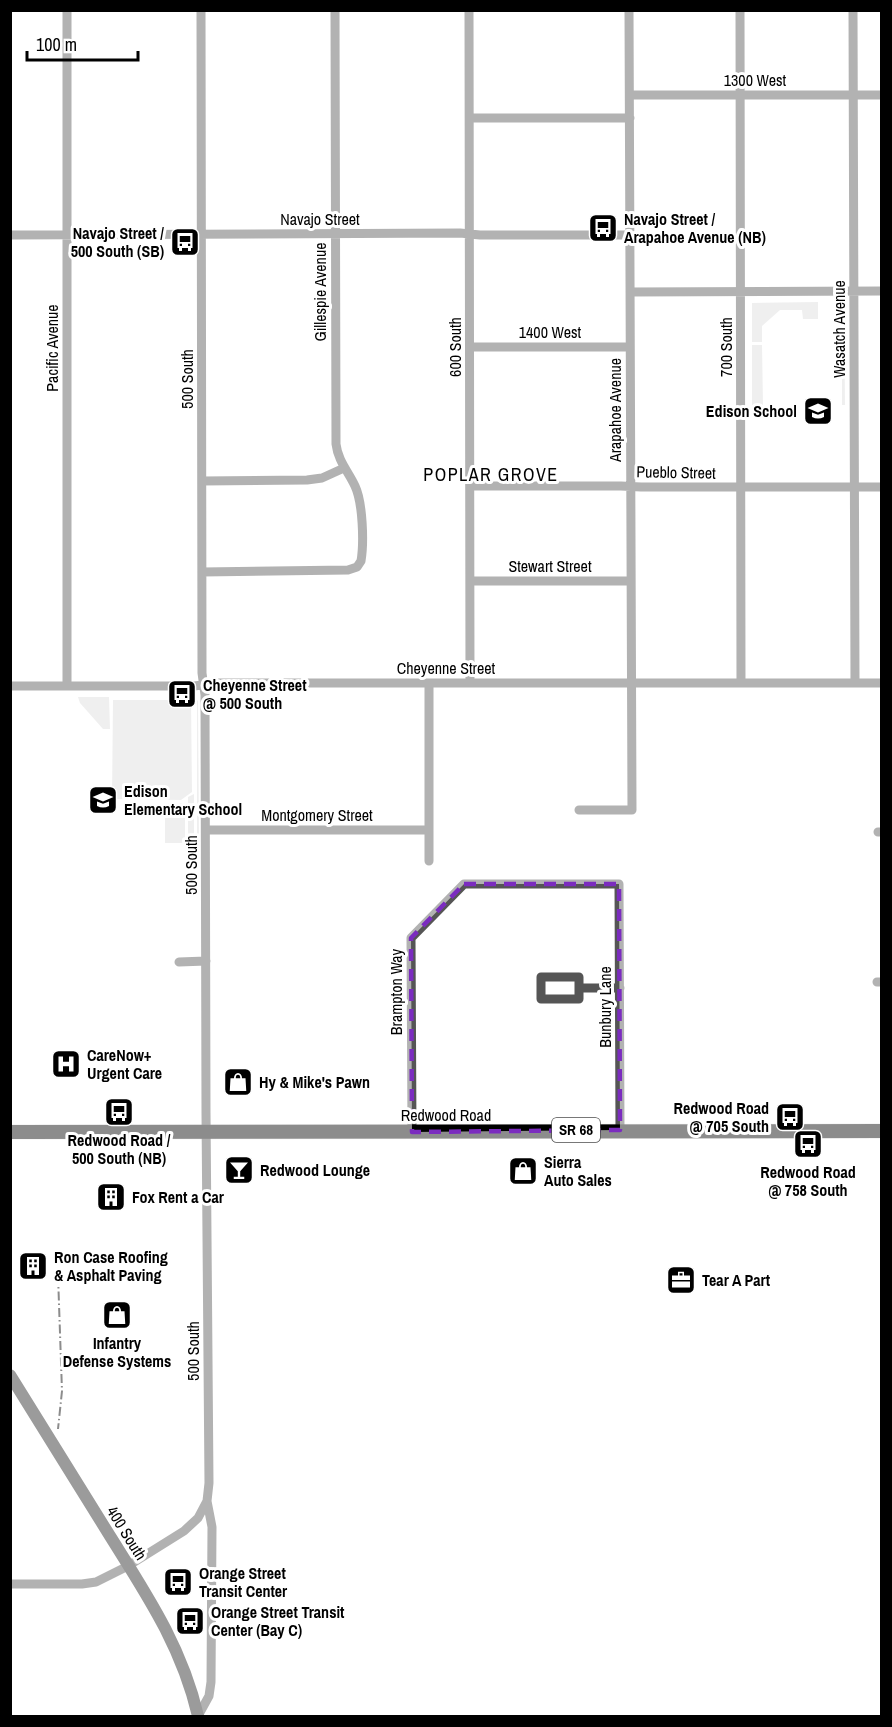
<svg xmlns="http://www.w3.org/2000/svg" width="892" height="1727" font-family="'Archivo Narrow',sans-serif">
  <rect width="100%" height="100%" fill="#fff"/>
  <path fill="#dcdcdc" d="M818,302v17h-15l-1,-9h-22l-18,16v16h-10v-39z
    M835,302h9l1,103h-3v-94h-7z
    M752,345h10l1,60h-11z
    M78,697h31l1,32h-7l-23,-26z
    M113,700h78l1,92 -11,8 -69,-1z
    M198,700l1,138 -2,1v-138z
    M194,794v101l-9,1v-21l3,-4v-74z
    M165,803h20v40h-20z"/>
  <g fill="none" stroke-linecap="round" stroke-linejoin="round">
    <g stroke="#dbdbdb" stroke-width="15">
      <path id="primary" d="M10,1132l872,-1"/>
    </g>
    <path stroke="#555" stroke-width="9" d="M67,10v676
      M469,10l1,673
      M740,10l1,673
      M853,10l2,673
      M630,95h252
      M470,118h160
      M10,235l450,-2 20,2h150
      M630,292l252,-1
      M470,347h160
      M202,481l105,-1 15,-2 22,-10
      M470,486h151l20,1h241
      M202,572l146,-2 9,-3 4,-6c3,-18 2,-58 -6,-75 -7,-15 -17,-25 -19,-42l-1,-434
      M470,581h161
      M429,683v178
      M10,686h184l25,-3h663
      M579,810h53l-3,-800
      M206,830h223
      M878,832h4
      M179,962l27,-1
      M877,982h5
      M579,988v-11h-38v22h38v-11h41
      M412,1132l-1,-194 53,-54h155l1,246
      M10,1584h72l14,-2 32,-16 56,-35 14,-13 9,-17
      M198,1716l11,-20 2,-14 1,-155 -5,-26 2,-18 -3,-370 -1,-418 -3,-22 -1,-663"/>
    <path stroke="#222" stroke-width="12" d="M10,1375c33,54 67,107 100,161 37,59 72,111 88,180"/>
    <use href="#primary" stroke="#000" stroke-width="14"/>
    <path stroke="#000" stroke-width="2" stroke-dasharray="9 3 1.5 3" stroke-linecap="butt" d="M58,1275l4,116 -4,38"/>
  </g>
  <path d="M0 0H892V1727H0ZM464,884h155l1,246 -208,2 -1,-194z" fill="#fff" fill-opacity=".55" fill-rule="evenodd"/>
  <path fill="none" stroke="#7b2cbf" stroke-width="4.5" stroke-dasharray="12 8" stroke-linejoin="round" d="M464,884h155l1,246 -208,2 -1,-194z"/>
  <defs>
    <g id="bus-square" transform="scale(1.5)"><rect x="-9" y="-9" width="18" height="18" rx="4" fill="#000" stroke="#fff"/><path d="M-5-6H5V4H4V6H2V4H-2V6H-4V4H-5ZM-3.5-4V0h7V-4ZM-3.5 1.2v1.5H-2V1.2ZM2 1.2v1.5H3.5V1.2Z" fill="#fff"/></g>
    <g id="school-square" transform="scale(1.5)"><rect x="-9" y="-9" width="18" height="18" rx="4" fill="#000" stroke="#fff"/><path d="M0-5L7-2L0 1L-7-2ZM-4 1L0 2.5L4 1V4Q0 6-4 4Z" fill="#fff"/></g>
    <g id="hospital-square" transform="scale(1.5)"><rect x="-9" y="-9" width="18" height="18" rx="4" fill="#000" stroke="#fff"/><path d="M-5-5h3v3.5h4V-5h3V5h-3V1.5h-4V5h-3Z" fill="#fff"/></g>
    <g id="shop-square" transform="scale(1.5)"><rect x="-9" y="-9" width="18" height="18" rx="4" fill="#000" stroke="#fff"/><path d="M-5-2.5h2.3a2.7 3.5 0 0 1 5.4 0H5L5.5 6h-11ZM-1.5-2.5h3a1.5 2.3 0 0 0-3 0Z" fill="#fff"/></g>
    <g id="bar-square" transform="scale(1.5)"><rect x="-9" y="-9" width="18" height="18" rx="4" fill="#000" stroke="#fff"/><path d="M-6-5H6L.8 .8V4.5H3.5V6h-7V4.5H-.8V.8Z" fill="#fff"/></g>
    <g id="building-square" transform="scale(1.5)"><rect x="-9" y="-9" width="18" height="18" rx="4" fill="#000" stroke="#fff"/><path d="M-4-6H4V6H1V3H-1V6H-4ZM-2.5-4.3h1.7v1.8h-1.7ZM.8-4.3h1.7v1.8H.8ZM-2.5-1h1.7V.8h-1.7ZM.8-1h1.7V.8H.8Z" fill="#fff"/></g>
    <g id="office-square" transform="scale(1.5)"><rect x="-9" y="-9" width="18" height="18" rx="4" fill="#000" stroke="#fff"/><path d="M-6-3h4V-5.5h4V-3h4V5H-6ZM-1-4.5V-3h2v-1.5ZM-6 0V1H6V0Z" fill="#fff"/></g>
  </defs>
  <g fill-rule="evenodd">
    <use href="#bus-square" x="603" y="228"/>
    <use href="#bus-square" x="185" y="242"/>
    <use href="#school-square" x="818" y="411"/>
    <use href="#bus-square" x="182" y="694"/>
    <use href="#school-square" x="103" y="800"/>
    <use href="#hospital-square" x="66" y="1064"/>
    <use href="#shop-square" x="238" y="1082"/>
    <use href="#bus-square" x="119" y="1112"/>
    <use href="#bus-square" x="790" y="1117"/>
    <use href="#bus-square" x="808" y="1144"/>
    <use href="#bar-square" x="239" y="1170"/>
    <use href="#shop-square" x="523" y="1171"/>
    <use href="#building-square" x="111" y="1197"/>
    <use href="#building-square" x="33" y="1266"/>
    <use href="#office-square" x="681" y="1280"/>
    <use href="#shop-square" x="117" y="1315"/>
    <use href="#bus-square" x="178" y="1582"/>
    <use href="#bus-square" x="190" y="1621"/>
  </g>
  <g text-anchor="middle" stroke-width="6" stroke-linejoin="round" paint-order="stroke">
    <rect fill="#fff" stroke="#4c4c4c" stroke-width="1.5" x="552" y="1118" width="48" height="24" rx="4.5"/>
    <g font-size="15" font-weight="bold" fill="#000">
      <text x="576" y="1135">SR 68</text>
    </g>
    <g font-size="16" fill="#000" stroke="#fff">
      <text x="755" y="86">1300 West</text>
      <text x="320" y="225">Navajo Street</text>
      <text transform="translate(320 292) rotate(-90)" y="6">Gillespie Avenue</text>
      <text transform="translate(839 329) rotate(-90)" y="6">Wasatch Avenue</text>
      <text x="550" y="338">1400 West</text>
      <text transform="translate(455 347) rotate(-90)" y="6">600 South</text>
      <text transform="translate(726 347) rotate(-90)" y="6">700 South</text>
      <text transform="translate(52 348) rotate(-90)" y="6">Pacific Avenue</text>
      <text transform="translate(187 379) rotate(-90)" y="6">500 South</text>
      <text transform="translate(615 410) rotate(-90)" y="6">Arapahoe Avenue</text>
      <text transform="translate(676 472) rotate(1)" y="6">Pueblo Street</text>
      <text x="550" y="572">Stewart Street</text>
      <text x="446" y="674">Cheyenne Street</text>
      <text x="317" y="821">Montgomery Street</text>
      <text transform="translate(191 865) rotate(-90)" y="6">500 South</text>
      <text transform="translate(396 992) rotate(-90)" y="6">Brampton Way</text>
      <text transform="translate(605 1007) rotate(-90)" y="6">Bunbury Lane</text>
      <text x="446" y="1121">Redwood Road</text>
      <text transform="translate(193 1351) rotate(-90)" y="6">500 South</text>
      <text transform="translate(127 1533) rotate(58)" y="6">400 South</text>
    </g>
    <g font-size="16" font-weight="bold" fill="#000" stroke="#fff" text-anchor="start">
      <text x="624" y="225">Navajo Street /<tspan x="624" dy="18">Arapahoe Avenue (NB)</tspan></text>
      <text x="164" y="239" text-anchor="end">Navajo Street /<tspan x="164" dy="18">500 South (SB)</tspan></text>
      <text x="797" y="417" text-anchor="end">Edison School</text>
      <text x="203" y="691">Cheyenne Street<tspan x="203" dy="18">@ 500 South</tspan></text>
      <text x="124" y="797">Edison<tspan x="124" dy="18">Elementary School</tspan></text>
      <text x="87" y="1061">CareNow+<tspan x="87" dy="18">Urgent Care</tspan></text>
      <text x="259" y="1088">Hy &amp; Mike's Pawn</text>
      <text x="769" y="1114" text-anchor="end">Redwood Road<tspan x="769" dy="18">@ 705 South</tspan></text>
      <text x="119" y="1146" text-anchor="middle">Redwood Road /<tspan x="119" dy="18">500 South (NB)</tspan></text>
      <text x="544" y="1168">Sierra<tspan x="544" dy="18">Auto Sales</tspan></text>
      <text x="260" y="1176">Redwood Lounge</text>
      <text x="808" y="1178" text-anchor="middle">Redwood Road<tspan x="808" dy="18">@ 758 South</tspan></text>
      <text x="132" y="1203">Fox Rent a Car</text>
      <text x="54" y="1263">Ron Case Roofing<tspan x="54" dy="18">&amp; Asphalt Paving</tspan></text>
      <text x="702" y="1286">Tear A Part</text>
      <text x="117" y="1349" text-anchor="middle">Infantry<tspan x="117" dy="18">Defense Systems</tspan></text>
      <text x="199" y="1579">Orange Street<tspan x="199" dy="18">Transit Center</tspan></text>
      <text x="211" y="1618">Orange Street Transit<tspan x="211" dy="18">Center (Bay C)</tspan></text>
    </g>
    <g font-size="18" letter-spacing="1.5" fill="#000" stroke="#fff">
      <text x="491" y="481">POPLAR GROVE</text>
    </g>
  </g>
  <rect width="892" height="1727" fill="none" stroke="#000000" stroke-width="24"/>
  <path d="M27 51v9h111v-9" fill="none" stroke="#000000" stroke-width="3"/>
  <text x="36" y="51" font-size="18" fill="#000000" stroke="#ffffff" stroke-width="4.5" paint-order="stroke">100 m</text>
</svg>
